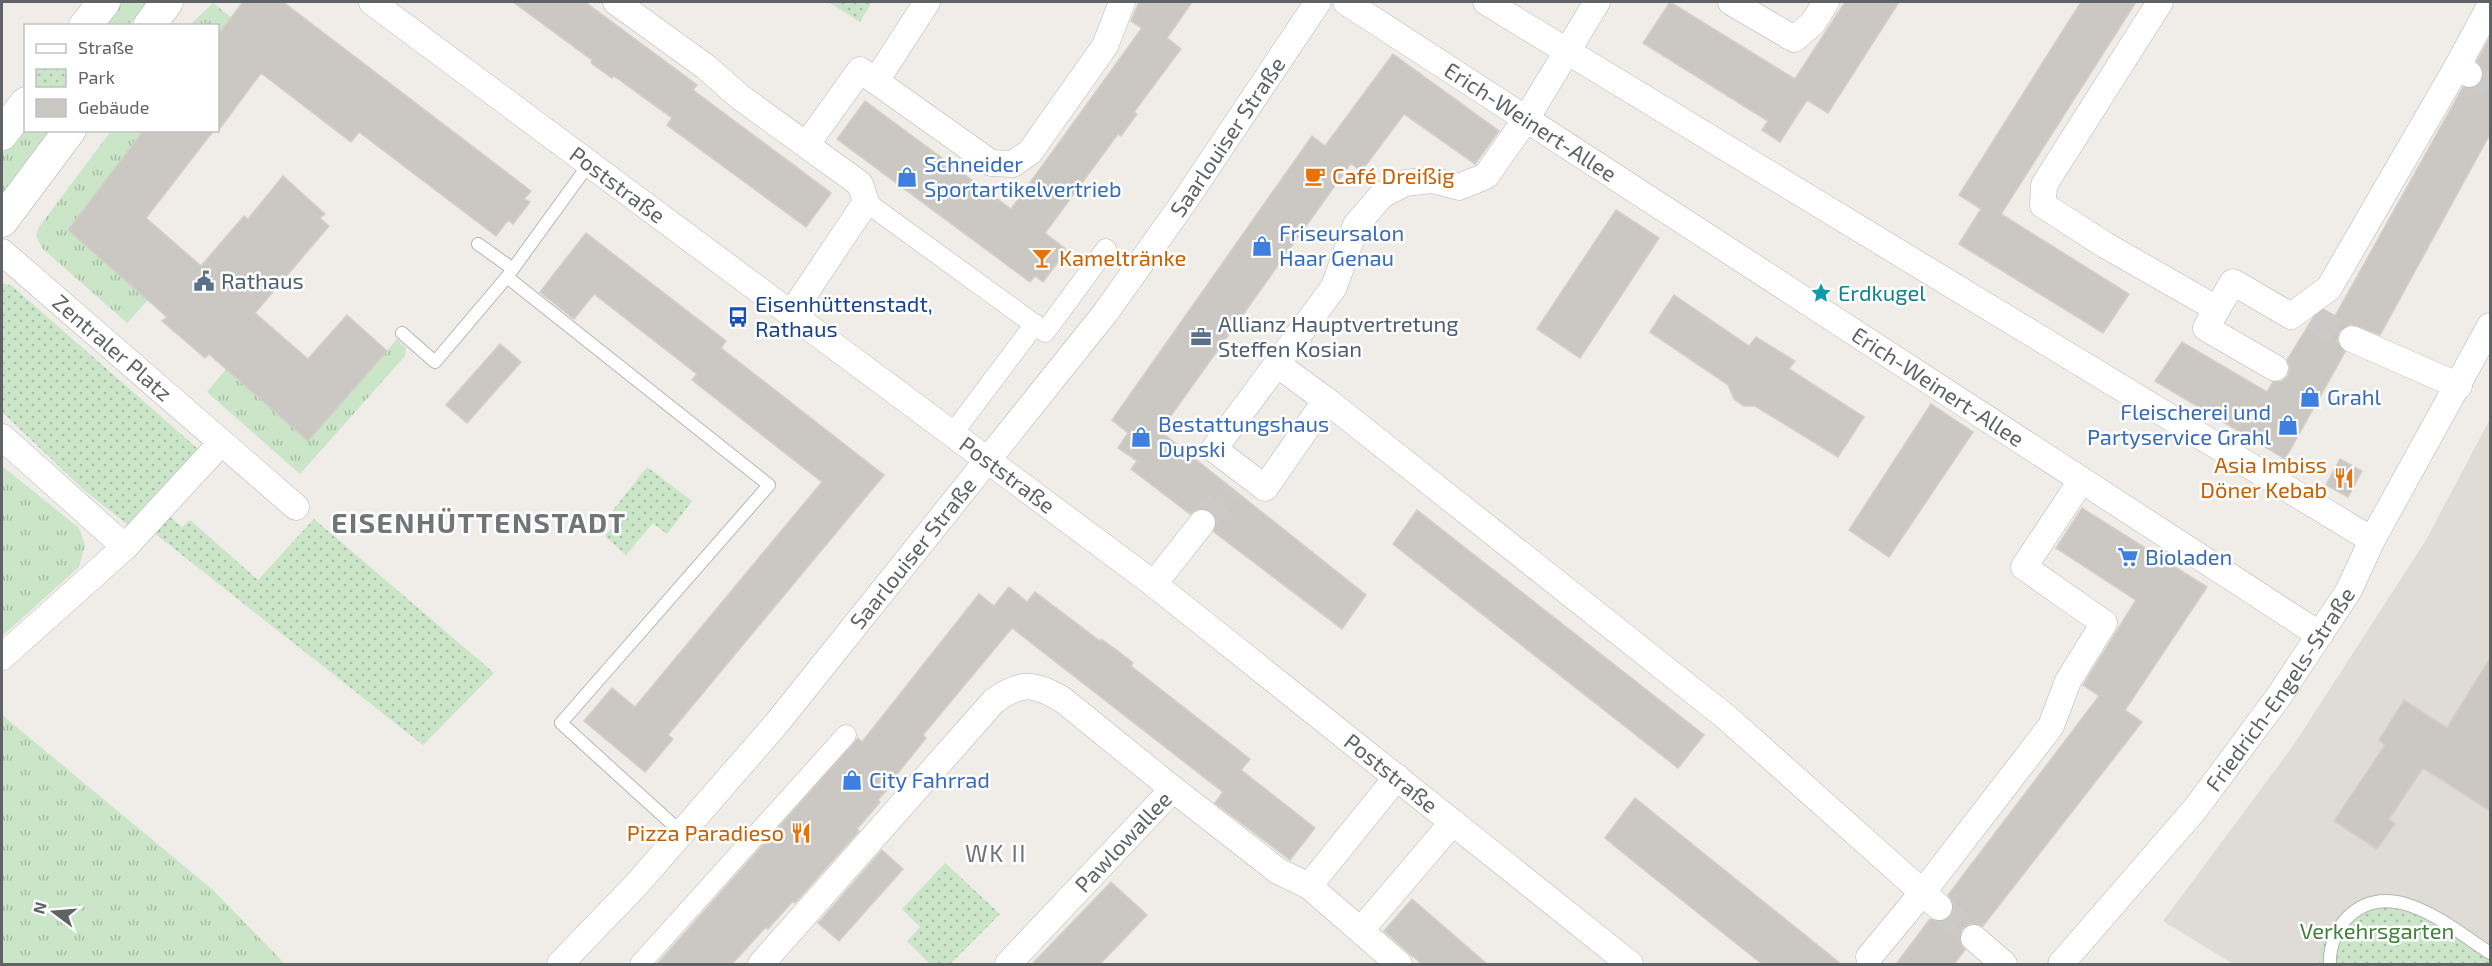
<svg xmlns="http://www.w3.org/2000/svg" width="2492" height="966" font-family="'Exo 2',sans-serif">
  <defs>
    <pattern id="grass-tufts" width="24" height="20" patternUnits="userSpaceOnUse" patternTransform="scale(1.5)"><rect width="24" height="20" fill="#cae5c7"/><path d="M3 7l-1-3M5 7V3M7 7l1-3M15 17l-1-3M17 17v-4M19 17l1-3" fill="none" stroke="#a7bda5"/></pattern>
    <pattern id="park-dots" width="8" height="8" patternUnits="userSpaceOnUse" patternTransform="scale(1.5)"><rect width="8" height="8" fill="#cae5c7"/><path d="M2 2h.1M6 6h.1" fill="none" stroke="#a7bda5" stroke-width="1.8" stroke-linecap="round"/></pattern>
  </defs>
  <rect width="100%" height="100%" fill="#f0ede8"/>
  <path fill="#dfdcd6" d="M2490,419v545h-257l-70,-43 130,-175 133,-206z"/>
  <path fill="url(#grass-tufts)" d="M117,2h30l-18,23 -30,1z
    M213,3l18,14 -13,18v-9l-28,-1z
    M25,123l1,7 23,1 -47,62v-39z
    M111,131h33l-76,99 80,70 -21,23 -85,-75 -6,-12 3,-9z
    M397,339l9,9 -1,8 -105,118 -93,-82 19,-23 82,72z
    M2,466l77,62 6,17 -6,22 -77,69z
    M2,715l211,175 72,74h-283z"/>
  <path fill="url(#park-dots)" d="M829,2h43l-12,20z
    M2,283l10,3 186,163 -70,76 -44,-35 -82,-78z
    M647,467l45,34 -25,33 -14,-11 -27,32 -21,-19 12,-14 -7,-8z
    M170,517l12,10 8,-7 68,60 56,-61 180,154 -71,72 -270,-213z
    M945,863l55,51 -50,50h-20l-23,-23 13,-14 -18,-18z
    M2393,896l28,5 69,44v19h-171c4,-45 29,-65 74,-68z"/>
  <path fill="#cbc8c4" stroke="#d4cec6" stroke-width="1.5" d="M243,2h40l248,189 -7,8 6,3 -17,22 -5,-4 -12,16 -137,-104 -8,10 -90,-69 -43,58v-96z
    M513,2h72l112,83 -4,5 138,103 -25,34 -139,-102 5,-7 -58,-42 -2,2 -21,-15 1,-3z
    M1139,2h53l-25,36 14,11 -47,63 3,2 -16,22 -3,-2 -73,99 22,17 -24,32 -8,-6 -5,6 -193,-143 28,-38 146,108 131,-181 -11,-7z
    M1670,2l125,77 50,-77h54l-71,111 -21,-13 -27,42 -18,-12 6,-9 -125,-78z
    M2081,2h55l-135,212 128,80 -26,39 -144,-89 22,-35 -22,-14z
    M2490,37v97l-110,201 -29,-11 -12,8 -2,9 8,11 -60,107 -130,-78 27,-39 85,50 6,-10 9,-1 6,-5 2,-9 -3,-7 26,-42 11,-8 11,6 128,-229h13l6,-5 2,-9 -7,-12z
    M1393,54l106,77 -24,33 -71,-50 -43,58 -10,-9 -191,268 206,164 -24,34 -128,-97 2,-14 -5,-7 -14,-2 -7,5 -59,-45 6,-8 -19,-13 10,-15 -16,-13 200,-284 13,10z
    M144,130h70l-68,88 55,48 43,-50 4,3 35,-43 42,38 -5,4 9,8 -74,87 53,46 39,-44 40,36 -79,90 -99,-87 -4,4 -22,-19 -21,-18 5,-4 -99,-87z
    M1616,210l43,28 -79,120 -43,-29z
    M586,233l140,108 -5,7 163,127 -216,260 5,4 -28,33 -61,-51 28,-33 23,19 187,-225 -130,-102 5,-6 -103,-80 -20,25 -34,-27z
    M1674,295l75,51 7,-9 39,24 -6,8 75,48 -26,40 -83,-51h-11l-10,-7 -6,-14 -78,-53z
    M500,344l21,18 -54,61 -21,-18z
    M1931,404l42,28 -84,125 -40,-27z
    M2340,459l22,12 -14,26 -22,-12z
    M2082,508l125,79 -82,123 17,12 -159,204 -13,-2 -8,5 -2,13 5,8 -11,14h-58l34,-45 13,2 8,-5 2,-13 -5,-8 151,-199 -16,-11 53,-85 -80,-52z
    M1417,510l287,225 -26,33 -285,-224z
    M1009,587l18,15 8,-10 65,49 1,-2 17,12 15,12 -2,3 119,93 -9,11 74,58 -25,32 -75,-57 8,-11 -211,-164 -89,107 3,3 -29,36 2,2 -21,24 2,2 -23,27 2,2 -64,72 -2,-2 -25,28 -2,-2 -34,37h-75l201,-226 4,4 117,-148 15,12z
    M2490,658v153l-67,-43 -34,51 6,5 -18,25 -43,-28 51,-76 -6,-5 25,-40 43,28z
    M1635,798l206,166h-79l-129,-103 -28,-23z
    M882,850l21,19 -64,72 -21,-18z
    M1111,882l36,33 -47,49h-68z
    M1412,899l75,65h-65l-12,-10 -26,-23z"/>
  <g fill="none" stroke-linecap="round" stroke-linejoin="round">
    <path stroke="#cccac8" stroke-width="26" stroke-dasharray="26 13" stroke-linecap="butt" d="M2469,74l21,12
      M2313,318l39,21
      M1202,523l28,-36
      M1939,907l35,31"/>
    <g stroke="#b3b5b8" stroke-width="14">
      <path id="service" d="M589,164l-82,113 262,208 -208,238 121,110
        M478,244l35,25
        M402,333l33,29 72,-85
        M2330,964c-1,-15 6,-35 17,-46 44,-45 105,11 143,35"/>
    </g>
    <g stroke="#b3b5b8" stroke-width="21">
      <path id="pedestrian" d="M866,202l179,130 61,-83
        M953,433l82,-109
        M640,964l206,-229"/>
    </g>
    <g stroke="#b3b5b8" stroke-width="27">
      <g id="minor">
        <path id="s1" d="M372,2l782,582 476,380"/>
        <path d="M616,2l90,65 34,30 120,87 6,18 -75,112"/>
        <path id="s2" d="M1346,2l974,633"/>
        <path d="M1486,2l886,538"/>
        <path d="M1731,2l63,37 19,-16 13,-21"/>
        <path d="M2160,2l-116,183 -1,20 62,40 112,64 16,-27 58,34 38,-28 128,-221"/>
        <path d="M2469,74l-12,-7 33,-61"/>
        <path d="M876,81l51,-79"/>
        <path d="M807,144l53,-74 131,93 22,1 17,-12 75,-106 17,-44"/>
        <path id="s3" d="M2,252l294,255"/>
        <path d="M2217,309l-11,19 69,40"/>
        <path d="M2352,339l107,47"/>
        <path d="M1278,365l48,35 400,317 213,190"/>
        <path d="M1326,400l-61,88 -51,-39 120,-162 22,-62 26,-30 23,-12 27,-3 27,7 27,-11 40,-57 71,-117"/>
        <path d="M2,437l123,110"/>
        <path d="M1154,584l48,-61"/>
        <path d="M2,657l123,-110 96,-104"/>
        <path d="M1309,886l88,-109"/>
        <path d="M1361,930l92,-108"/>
        <path d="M1974,938l30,26"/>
        <path d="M1869,957l54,-65 128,-166 17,-45 36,-58 -80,-56 57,-86"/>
        <path id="s4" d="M560,964l77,-80 140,-161 329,-411 78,-110 134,-200"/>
        <path d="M761,964l233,-263c27,-20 40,-18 69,-1l110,89"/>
        <path id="s5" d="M1008,964l165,-175 105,82 31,15 90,78"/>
        <path id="s6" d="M2061,964l135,-156 83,-112 70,-106 23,-50 118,-214"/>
      </g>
    </g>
    <g stroke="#b3b5b8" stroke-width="33">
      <path id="tertiary" d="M85,26l19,-24
        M149,26l18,-24
        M2,134l24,-31
        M2,221l68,-91"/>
    </g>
    <use href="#service" stroke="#fff" stroke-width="12"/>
    <use href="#pedestrian" stroke="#fff" stroke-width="20"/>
    <use href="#minor" stroke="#fff" stroke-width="26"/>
    <use href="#tertiary" stroke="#fff" stroke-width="32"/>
  </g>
  <defs>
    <g id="cafe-bare" transform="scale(1.62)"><path d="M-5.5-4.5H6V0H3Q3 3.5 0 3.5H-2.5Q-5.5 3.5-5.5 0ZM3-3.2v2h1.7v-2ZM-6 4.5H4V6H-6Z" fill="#e8710a" stroke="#fff" stroke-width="2.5" paint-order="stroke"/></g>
    <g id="shop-bare" transform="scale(1.62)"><path d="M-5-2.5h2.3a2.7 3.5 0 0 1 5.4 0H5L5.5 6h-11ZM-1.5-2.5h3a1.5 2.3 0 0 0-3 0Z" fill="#3f7fe0" stroke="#fff" stroke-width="2.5" paint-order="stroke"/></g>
    <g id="bar-bare" transform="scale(1.62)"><path d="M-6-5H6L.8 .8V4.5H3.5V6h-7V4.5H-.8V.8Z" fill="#e8710a" stroke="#fff" stroke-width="2.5" paint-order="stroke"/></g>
    <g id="civic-bare" transform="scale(1.62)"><path d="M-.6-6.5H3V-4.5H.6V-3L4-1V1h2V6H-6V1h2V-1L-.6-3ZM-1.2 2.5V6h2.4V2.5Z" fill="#5c6f8a" stroke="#fff" stroke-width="2.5" paint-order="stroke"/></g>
    <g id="sight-bare" transform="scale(1.62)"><path d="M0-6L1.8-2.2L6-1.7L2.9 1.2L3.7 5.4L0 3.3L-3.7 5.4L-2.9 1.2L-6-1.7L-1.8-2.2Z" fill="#0f9aa8" stroke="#fff" stroke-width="2.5" paint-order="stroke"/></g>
    <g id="bus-bare" transform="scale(1.62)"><path d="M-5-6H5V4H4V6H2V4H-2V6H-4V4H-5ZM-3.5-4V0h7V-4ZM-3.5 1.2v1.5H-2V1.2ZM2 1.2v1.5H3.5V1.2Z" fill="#1a4fb4" stroke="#fff" stroke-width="2.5" paint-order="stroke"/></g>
    <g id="office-bare" transform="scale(1.62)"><path d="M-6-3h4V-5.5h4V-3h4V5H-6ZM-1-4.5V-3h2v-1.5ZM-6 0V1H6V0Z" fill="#5c6f8a" stroke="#fff" stroke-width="2.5" paint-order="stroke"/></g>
    <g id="restaurant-bare" transform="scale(1.62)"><path d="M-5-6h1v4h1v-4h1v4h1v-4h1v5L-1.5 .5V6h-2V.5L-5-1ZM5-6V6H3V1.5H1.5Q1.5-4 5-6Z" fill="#e8710a" stroke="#fff" stroke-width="2.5" paint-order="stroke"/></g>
    <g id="supermarket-bare" transform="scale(1.62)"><path d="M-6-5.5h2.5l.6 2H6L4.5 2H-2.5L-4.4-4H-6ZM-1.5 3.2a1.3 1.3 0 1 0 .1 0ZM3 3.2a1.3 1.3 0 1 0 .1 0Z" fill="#3f7fe0" stroke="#fff" stroke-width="2.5" paint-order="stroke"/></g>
  </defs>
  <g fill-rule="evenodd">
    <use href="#cafe-bare" x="1315" y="176"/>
    <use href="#shop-bare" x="907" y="177"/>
    <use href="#shop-bare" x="1262" y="246"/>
    <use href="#bar-bare" x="1042" y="258"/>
    <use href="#civic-bare" x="204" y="281"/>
    <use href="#sight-bare" x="1821" y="293"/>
    <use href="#bus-bare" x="738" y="317"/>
    <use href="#office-bare" x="1201" y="337"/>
    <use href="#shop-bare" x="2310" y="397"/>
    <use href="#shop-bare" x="2288" y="425"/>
    <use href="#shop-bare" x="1141" y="437"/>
    <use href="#restaurant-bare" x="2344" y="478"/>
    <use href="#supermarket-bare" x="2128" y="557"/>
    <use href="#shop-bare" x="852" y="780"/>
    <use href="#restaurant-bare" x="801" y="833"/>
  </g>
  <g text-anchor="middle" stroke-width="5" stroke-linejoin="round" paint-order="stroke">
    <g font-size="22" fill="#5f6366" stroke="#fff">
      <text dy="8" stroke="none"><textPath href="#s2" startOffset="220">Erich-Weinert-Allee</textPath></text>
      <text dy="8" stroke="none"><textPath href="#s4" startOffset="1064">Saarlouiser Straße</textPath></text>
      <text dy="8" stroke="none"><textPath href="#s1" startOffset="306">Poststraße</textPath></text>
      <text dy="8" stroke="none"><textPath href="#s3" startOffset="146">Zentraler Platz</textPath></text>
      <text dy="8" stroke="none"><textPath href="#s2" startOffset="706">Erich-Weinert-Allee</textPath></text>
      <text dy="8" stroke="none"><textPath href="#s1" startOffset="792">Poststraße</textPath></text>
      <text dy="8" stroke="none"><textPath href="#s4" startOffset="542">Saarlouiser Straße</textPath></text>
      <text dy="8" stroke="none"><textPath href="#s6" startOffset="352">Friedrich-Engels-Straße</textPath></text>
      <text dy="8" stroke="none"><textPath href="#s1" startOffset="1278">Poststraße</textPath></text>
      <text dy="8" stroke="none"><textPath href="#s5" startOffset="168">Pawlowallee</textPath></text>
    </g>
    <g font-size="22" fill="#366cbe" stroke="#fff" text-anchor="start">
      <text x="924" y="172">Schneider<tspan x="924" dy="25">Sportartikelvertrieb</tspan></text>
      <text x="1279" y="241">Friseursalon<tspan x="1279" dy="25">Haar Genau</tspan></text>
      <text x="2327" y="405">Grahl</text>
      <text x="2271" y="420" text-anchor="end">Fleischerei und<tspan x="2271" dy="25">Partyservice Grahl</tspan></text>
      <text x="1158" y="432">Bestattungshaus<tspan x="1158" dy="25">Dupski</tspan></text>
      <text x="2145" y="565">Bioladen</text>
      <text x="869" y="788">City Fahrrad</text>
    </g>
    <g font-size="22" fill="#c56008" stroke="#fff" text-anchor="start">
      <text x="1332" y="184">Café Dreißig</text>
      <text x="1059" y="266">Kameltränke</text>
      <text x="2327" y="473" text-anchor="end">Asia Imbiss<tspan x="2327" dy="25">Döner Kebab</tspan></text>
      <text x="784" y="841" text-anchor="end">Pizza Paradieso</text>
    </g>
    <g font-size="22" fill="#4e5e75" stroke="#fff" text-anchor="start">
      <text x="221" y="289">Rathaus</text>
      <text x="1218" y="332">Allianz Hauptvertretung<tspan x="1218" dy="25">Steffen Kosian</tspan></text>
    </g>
    <g font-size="22" fill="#0d838f" stroke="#fff" text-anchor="start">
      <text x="1838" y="301">Erdkugel</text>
    </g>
    <g font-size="22" fill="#164399" stroke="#fff" text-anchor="start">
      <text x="755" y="312">Eisenhüttenstadt,<tspan x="755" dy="25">Rathaus</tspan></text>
    </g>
    <g font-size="22" fill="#40803c" stroke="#fff">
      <text x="2377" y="939">Verkehrsgarten</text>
    </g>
    <g font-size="24" letter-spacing="1.5" fill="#707578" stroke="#fff">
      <text x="996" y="862">WK II</text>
    </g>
    <g font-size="28" font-weight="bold" letter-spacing="1.5" fill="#707578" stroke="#fff">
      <text x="479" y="533">EISENHÜTTENSTADT</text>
    </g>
  </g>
  <rect width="2492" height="966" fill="none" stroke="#5f6366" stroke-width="6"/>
  <rect x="24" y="24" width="195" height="108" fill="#ffffff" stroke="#bfc1c2" stroke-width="1.5"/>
  <rect x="36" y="44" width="30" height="9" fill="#ffffff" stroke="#bfc1c2" stroke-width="1.5"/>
  <text x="78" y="54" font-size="18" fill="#5f6366">Straße</text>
  <rect x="36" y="69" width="30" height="18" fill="url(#park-dots)" stroke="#bfc1c2" stroke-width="1.5"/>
  <text x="78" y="84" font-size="18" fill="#5f6366">Park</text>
  <rect x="36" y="99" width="30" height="18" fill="#cbc8c4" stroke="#bfc1c2" stroke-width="1.5"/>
  <text x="78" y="114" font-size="18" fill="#5f6366">Gebäude</text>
  <g transform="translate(54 912) rotate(286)" stroke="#ffffff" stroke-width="4.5" paint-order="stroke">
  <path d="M0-4.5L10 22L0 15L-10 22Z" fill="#5f6366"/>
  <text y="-9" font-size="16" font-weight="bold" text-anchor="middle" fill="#5f6366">N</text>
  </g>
</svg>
